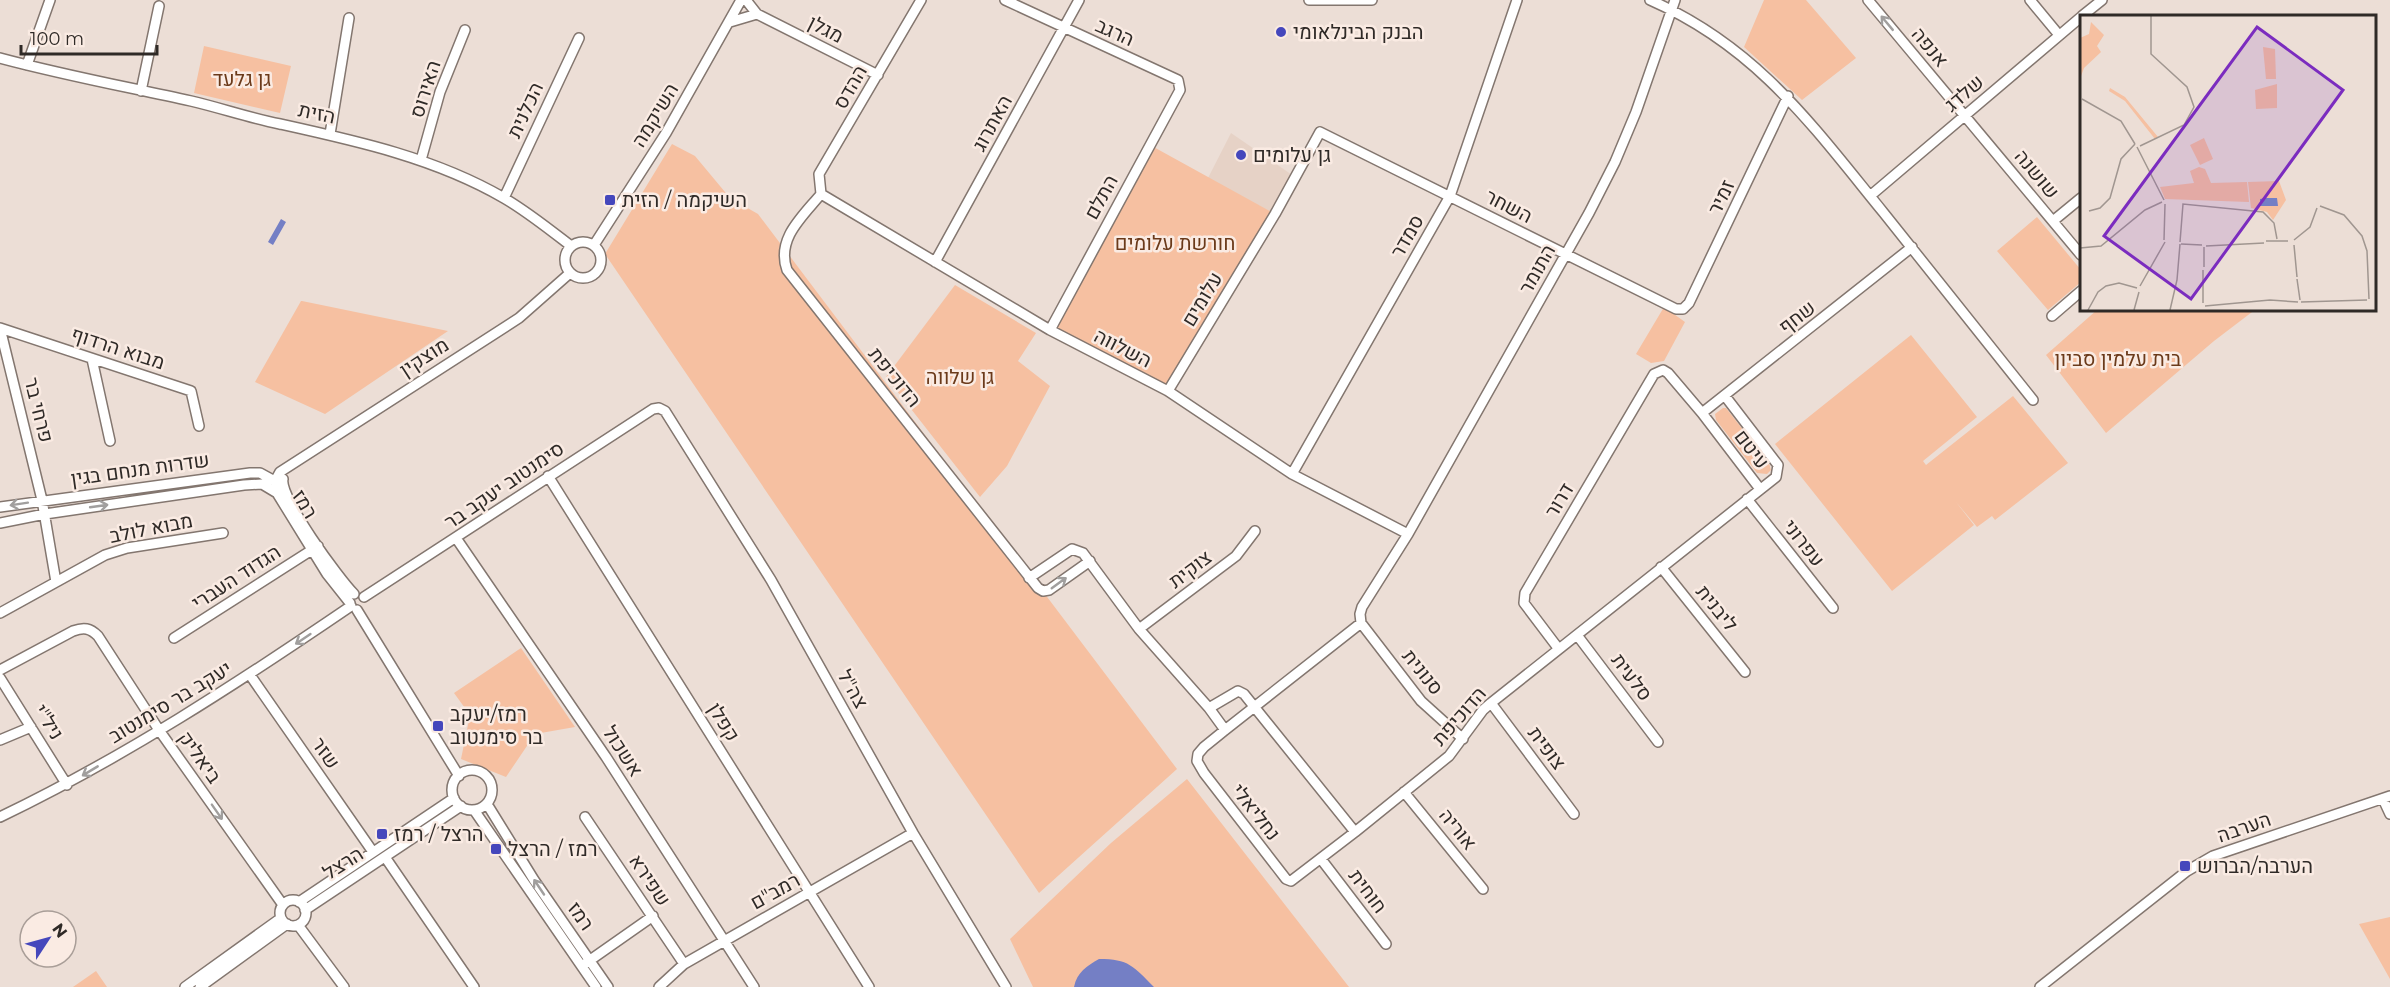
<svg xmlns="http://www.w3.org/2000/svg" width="2390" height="987" font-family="Montserrat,Heebo,sans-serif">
  <rect width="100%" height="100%" fill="#ecded6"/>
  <path fill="#e6d2c6" d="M1231,133l64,44 -20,37 -67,-36z"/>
  <path fill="#f6c0a1" d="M1764,0h42l50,58 -54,42 -58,-53z
    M204,46l87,20 -11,47 -86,-20z
    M672,144l23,12 35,42 28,16 419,555 -138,124 -434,-639z
    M1150,145l125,69 -107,177 -118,-61z
    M2037,217l44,53v12l-33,28 -51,-59z
    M955,285l81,48 -18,28 32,25 -43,80 -27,31 -94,-120z
    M301,301h1l146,30 -123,83 -70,-32z
    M1664,307l21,15 -21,39 -13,2 -15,-9z
    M2098,309h158l-42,32 -108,92 -60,-78z
    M1911,335l66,82 -54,44 3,4 87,-69 55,67 -73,57 -3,-4 -15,11 -21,-25 18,23 -82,66 -117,-147z
    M1723,408h3l43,55 2,7 -4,4 -10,-1 -41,-53 -1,-6z
    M521,648l54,79 -40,7 -29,43 -45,-18 9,-44 -16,-22z
    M1187,779l162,208h-316l-23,-48 101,-96z
    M2390,917v62l-31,-55z
    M96,971l11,16h-34z"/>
  <path fill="#747fc5" d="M281,219l5,3 -13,23 -5,-3z
    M1099,959c30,0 34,7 55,28h-80c3,-15 13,-21 25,-28z"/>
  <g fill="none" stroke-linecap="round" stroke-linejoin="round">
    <g stroke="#83766f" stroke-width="12">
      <path id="minor" d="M746,0l11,14 121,61
        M1005,0l173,80 2,10 -130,240
        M1309,0h63
        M1650,0c107,47 162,125 233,212 50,62 100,125 150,188
        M1868,0l213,255
        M2030,0l29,35
        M2082,16l20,-16
        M730,22l27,-8
        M0,58c63,17 128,29 191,43 30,7 59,17 89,23 77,17 155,34 224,74 24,14 45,31 67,48
        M27,65l23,-65
        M141,91l18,-85
        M330,134l19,-116
        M421,160l19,-68 25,-62
        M821,194l229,136 118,61 124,83 116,60
        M821,194c-19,23 -45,45 -34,76l251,318 5,3 6,-1 41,-29
        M821,194l-2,-20 102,-174
        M1870,196l211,-179
        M504,198l75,-160
        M2053,221l28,-23
        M565 260a18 18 0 1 1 36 0a18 18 0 1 1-36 0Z
        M594,245l72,-112 75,-133
        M935,262l144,-262
        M2052,316l29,-25
        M0,328l42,172 14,82
        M0,328l191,63 8,35
        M92,359l18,82
        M1168,391l107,-177 45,-82 356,177h7l6,-6 99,-207
        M1702,413l210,-166
        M1292,474l158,-278 67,-196
        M548,476l321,511
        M283,479c-4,18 56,100 71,115
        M1747,499l86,109
        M0,507l250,-34h10l22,12
        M0,523l45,-9 199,-29 18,-1 15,9
        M456,538l150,219 148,230
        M1661,567l84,105
        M1029,578l43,-29 11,4 56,76 70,79 16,22
        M364,597l289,-188 6,-1 6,3 106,169 142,253 93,154
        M350,603l-23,-29 -50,-81 -2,-12 5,-9 239,-154 51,-45
        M357,610l102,166
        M0,613l105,-58 22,-7 96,-15
        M1361,623l60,78 42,38
        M1139,629l97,-73 19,-25
        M1577,635l81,107
        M174,638l144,-92
        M1558,648l-34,-45 1,-10 129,-219 9,-4 5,3 34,40 58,76
        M0,670l73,-39c11,-4 17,-3 25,5l61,94 124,175
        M250,675l123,177
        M0,678l67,107
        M1491,703l83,111
        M1209,708l29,-17 6,3 111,138 94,-76 34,-46 8,-7 285,-226 2,-12 -53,-69
        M0,740l31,-13
        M452 790a20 20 0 1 1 40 0a20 20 0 1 1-40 0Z
        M1404,792l79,97
        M2383,799l7,15
        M487,804l47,76 74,107
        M474,810l122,177
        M0,817c123,-59 238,-134 351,-211
        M585,817l99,147
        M1355,832l-64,49 -5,-2 -82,-106 -7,-12 1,-7 6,-7 21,-17 136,-107 -1,-9 2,-7 46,-73 181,-321 26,-51 21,-50 39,-112
        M385,857l89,130
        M1321,859l65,85
        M280 913a13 13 0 1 1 26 0a13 13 0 1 1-26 0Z
        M299,902l155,-104
        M305,910l156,-104
        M298,925l46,62
        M586,963l67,-47
        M185,987l96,-69
        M200,987l87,-63
        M659,987l25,-23 229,-131
        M2040,987l147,-116 26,-15 177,-60"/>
    </g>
    <use href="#minor" stroke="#fff" stroke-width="9"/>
  </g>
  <defs><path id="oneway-shaft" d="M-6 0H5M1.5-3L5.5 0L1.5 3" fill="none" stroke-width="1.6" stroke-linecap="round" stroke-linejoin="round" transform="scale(1.5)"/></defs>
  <g stroke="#a19f9e">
    <use href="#oneway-shaft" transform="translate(1887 23) rotate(-130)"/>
    <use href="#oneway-shaft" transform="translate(19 504) rotate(171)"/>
    <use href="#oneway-shaft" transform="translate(99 506) rotate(-8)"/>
    <use href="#oneway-shaft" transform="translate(1059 583) rotate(-36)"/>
    <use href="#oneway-shaft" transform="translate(303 639) rotate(146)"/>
    <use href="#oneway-shaft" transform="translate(90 771) rotate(149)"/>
    <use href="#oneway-shaft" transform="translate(217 812) rotate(55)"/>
    <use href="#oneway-shaft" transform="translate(539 887) rotate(-124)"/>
  </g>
  <g fill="#4547bc" stroke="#faebe3" stroke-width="2">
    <circle cx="1281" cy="32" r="6"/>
    <circle cx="1241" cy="155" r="6"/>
    <rect x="604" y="194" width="12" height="12" rx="3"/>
    <rect x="432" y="720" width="12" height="12" rx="3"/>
    <rect x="376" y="828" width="12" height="12" rx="3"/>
    <rect x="490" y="843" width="12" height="12" rx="3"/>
    <rect x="2179" y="860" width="12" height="12" rx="3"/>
  </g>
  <g text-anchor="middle" stroke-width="5" stroke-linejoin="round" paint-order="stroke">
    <g font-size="20" fill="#2f2a27" stroke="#faebe3">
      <text transform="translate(826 29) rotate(27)" y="7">מגלן</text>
      <text transform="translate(1115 32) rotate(24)" y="7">הרגב</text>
      <text transform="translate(1930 47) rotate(50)" y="7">אנפה</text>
      <text transform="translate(850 87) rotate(-60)" y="7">ההדס</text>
      <text transform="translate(425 89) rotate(-72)" y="7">האירוס</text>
      <text transform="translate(1964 93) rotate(-41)" y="7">שלדג</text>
      <text transform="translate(525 110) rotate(-65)" y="7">הכלנית</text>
      <text transform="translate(317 113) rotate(12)" y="7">הזית</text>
      <text transform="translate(655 115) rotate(-59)" y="7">השיקמה</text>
      <text transform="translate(992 123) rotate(-61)" y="7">האתרוג</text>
      <text transform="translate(2037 174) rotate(50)" y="7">שושנה</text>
      <text transform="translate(1101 197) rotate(-61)" y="7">התלם</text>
      <text transform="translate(1721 197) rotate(-64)" y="7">זמיר</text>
      <text transform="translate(1509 206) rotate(27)" y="7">השחר</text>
      <text transform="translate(1407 236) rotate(-60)" y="7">סמדר</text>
      <text transform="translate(1537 269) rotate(-61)" y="7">התומר</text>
      <text transform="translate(1202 299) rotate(-59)" y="7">עלומים</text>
      <text transform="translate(1797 317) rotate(-38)" y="7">שחף</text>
      <text transform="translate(118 348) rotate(18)" y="7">מבוא הרדוף</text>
      <text transform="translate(1123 348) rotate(27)" y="7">השלווה</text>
      <text transform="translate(424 357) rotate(-33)" y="7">מוצקין</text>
      <text transform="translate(895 377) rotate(51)" y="7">הדוכיפת</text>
      <text transform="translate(39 410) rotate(76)" y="7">פרחי בר</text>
      <text transform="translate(1752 449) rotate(53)" y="7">עיטם</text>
      <text transform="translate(140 469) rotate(-8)" y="7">שדרות מנחם בגין</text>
      <text transform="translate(504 485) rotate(-34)" y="7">סימנטוב יעקב בר</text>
      <text transform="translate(1559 500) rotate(-59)" y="7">דרור</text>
      <text transform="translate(305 504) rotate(59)" y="7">רמז</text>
      <text transform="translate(151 528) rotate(-11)" y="7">מבוא לולב</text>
      <text transform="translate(1804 543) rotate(52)" y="7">עפרוני</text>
      <text transform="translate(1190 569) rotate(-37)" y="7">צוקית</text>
      <text transform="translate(236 577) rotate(-33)" y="7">הגדוד העברי</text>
      <text transform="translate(1717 608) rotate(51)" y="7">ליבנית</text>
      <text transform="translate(1423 672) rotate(51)" y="7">סנונית</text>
      <text transform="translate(1632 677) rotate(53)" y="7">סלעית</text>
      <text transform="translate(853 689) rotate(61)" y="7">צה"ל</text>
      <text transform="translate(170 702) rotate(-31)" y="7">יעקב בר סימנטוב</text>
      <text transform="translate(1459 716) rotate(-49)" y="7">הדוכיפת</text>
      <text transform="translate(49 722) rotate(58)" y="7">ניל"י</text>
      <text transform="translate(724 722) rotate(58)" y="7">קפלן</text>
      <text transform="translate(1547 748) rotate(53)" y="7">צופית</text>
      <text transform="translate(623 751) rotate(57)" y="7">אשכול</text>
      <text transform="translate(326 753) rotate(55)" y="7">שזר</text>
      <text transform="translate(200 757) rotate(55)" y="7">ביאליק</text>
      <text transform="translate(1256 812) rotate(52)" y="7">נחליאלי</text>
      <text transform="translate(2244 827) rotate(-19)" y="7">הערבה</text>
      <text transform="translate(1458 829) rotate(51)" y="7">אוריה</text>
      <text transform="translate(343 863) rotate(-33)" y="7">הרצל</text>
      <text transform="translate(650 880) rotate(56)" y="7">שפירא</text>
      <text transform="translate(775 891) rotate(-29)" y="7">רמב"ם</text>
      <text transform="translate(1368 891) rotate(53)" y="7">חוחית</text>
      <text transform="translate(581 916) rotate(55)" y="7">רמז</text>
    </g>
    <g font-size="20" fill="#2f2a27" stroke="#faebe3" text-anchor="start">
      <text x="1293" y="39">הבנק הבינלאומי</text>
      <text x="1253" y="162">גן עלומים</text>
      <text x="622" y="207">השיקמה / הזית</text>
      <text x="450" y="721">רמז/יעקב<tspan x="450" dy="23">בר סימנטוב</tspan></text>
      <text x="394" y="841">הרצל / רמז</text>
      <text x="508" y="856">רמז / הרצל</text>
      <text x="2197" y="873">הערבה/הברוש</text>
    </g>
    <g font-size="20" fill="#6b3a1a" stroke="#faebe3">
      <text x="242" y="86">גן גלעד</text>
      <text x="1175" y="250">חורשת עלומים</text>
      <text x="2118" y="366">בית עלמין סביון</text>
      <text x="960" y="384">גן שלווה</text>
    </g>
  </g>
  <g transform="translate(2080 15)">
    <rect width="296" height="296" fill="#ecded6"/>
    <path d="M11,7l13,13 -7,11 4,6 -17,16 -4,11v-41l9,-4zM183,32l12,2 1,30h-10zM197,69v24l-21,1 -1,-19zM30,73l15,9 33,40 -3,2 -30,-38 -16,-10zM124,123l9,21 -13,6 -10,-20zM119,152l6,2 6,14 36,-1 2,20 -84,-3 -5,-12 34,-4 -4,-12zM199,166l7,19 -13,20 -6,-8 -16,-4 -3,-26z" fill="#f6c0a1"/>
    <path d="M186,183h11l1,8h-18v-7z" fill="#747fc5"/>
    <path fill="none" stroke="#a09690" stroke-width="1.5" d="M2,84l39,22 14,23M60,131l44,-21 10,-18 -7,-20 -36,-33v-38M57,132l27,53M240,191l24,9 18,21 5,15 2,48M9,196l11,-3 10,-10 11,-39 14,-15M84,225l1,-36M214,225l16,-13 7,-19M186,226h22M100,227l3,-38 80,8 11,11 3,16M101,229l21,1M214,230l3,32M126,231l58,-3M0,233l21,-2 44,-36 17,-8M124,252v-20M217,264l3,21M60,271l25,-44M221,287l66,-2M123,288v-33M125,291l65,-6 28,2M8,295l10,-18 8,-6 13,-3 18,5M54,295l5,-18M90,295l7,-30 3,-36"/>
    <path fill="#7b2cbf" fill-opacity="0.15" stroke="#7b2cbf" stroke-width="3" d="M177,12l86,63 -152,209 -87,-63z"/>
    <rect width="296" height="296" fill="none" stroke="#2f2a27" stroke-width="3"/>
  </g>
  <g transform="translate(48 939) rotate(54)"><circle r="28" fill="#faebe3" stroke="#a99e98" stroke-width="1.5"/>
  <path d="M0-4.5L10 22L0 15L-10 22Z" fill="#4547bc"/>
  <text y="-9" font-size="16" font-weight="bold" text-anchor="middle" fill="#2f2a27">N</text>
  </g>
  <path d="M21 45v9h136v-9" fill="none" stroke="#2f2a27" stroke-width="3"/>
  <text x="30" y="45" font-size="18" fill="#2f2a27" stroke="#faebe3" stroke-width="4.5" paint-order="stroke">100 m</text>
</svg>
